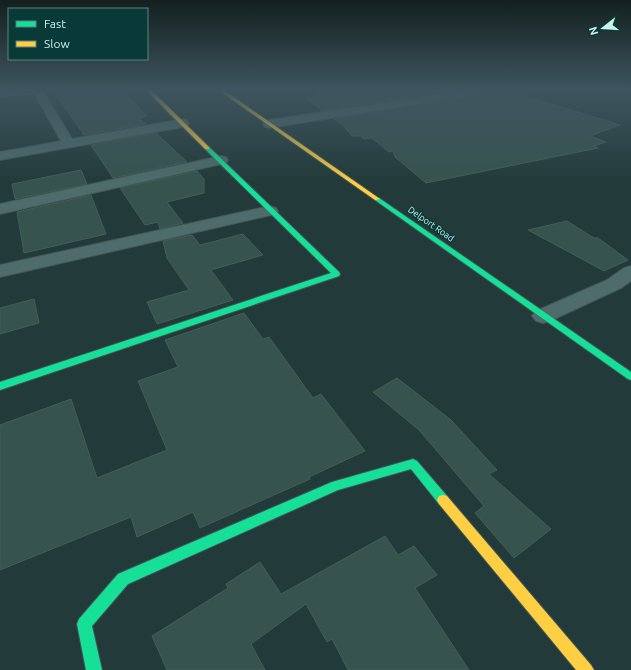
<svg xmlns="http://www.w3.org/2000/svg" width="631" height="670" font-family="Ubuntu,sans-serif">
  <rect width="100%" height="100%" fill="#223a39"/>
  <path fill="#36534e" stroke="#445e59" d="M54,89h67l26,27 -9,2 8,6 -62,11 -28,-41h3z
    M356,89h101l-13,4 -121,18 -17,-12 12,-2 -4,-2z
    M493,89h10l117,36 -30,11 16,6 -12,4 4,2 -172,35 -31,-26 -2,-6 -4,1 -17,-14 -8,1 -3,-3h-9l-8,-10 -10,-7 136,-22 20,-5z
    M156,133l31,29 -74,16 -22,-33z
    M81,170l6,14 -72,15 -3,-15z
    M197,171l7,8v14l-37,9 16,21 -23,6 -2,-7 -13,3 -25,-37z
    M91,195l15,39 -82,19 -7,-41z
    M567,221l27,17h4l30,22 -24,11 -76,-41z
    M243,234l20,21 -52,15 22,30 -76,24 -10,-22 42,-12 -22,-32 -4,-17 29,-6 8,10z
    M34,299l5,24 -39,11v-26z
    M244,313l19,26 6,-2 44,61 8,-4 44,57 -56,26 1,2 -110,49 -7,-16 -56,25 -6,-20 -131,53v-145l71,-26 26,79 70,-28 -29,-69 40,-14 -13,-27z
    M397,378l54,42 46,50 -8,4 62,55 -37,29 -39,-45 9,-7 -65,-76 -46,-38z
    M385,536l13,19 16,-9 23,29 -22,13 54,82h-121l-16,-31 -5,3 -21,-38 -55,40 14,26h-98l-15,-34 76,-48 -2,-4 34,-22 21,32z"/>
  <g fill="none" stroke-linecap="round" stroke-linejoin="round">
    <g stroke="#425756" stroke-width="2">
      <path id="street" d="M17,89h25l30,50 111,-20 4,1 2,3 -2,3 -4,1 -183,33v-8l61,-11 -27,-48 -34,5v-6z
        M464,89h28c-3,4 -40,9 -48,11l-175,28 -4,-1 -2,-3 2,-3 4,-1 175,-26z
        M221,156l5,1 2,3 -2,3 -226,51v-10z
        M270,206l6,2 2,3 -2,3 -276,63v-12z
        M631,266v15l-10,7 -71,33 -7,2 -7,-2 -4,-5 4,-5 71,-31 17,-12z"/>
    </g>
    <g stroke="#425756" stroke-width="2">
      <path id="fast" d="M205,147h4l130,125 1,2 -1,2 -339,114v-8l331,-109 -126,-124z
        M375,198h4l252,174v8l-3,-1 -253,-179z
        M413,459l4,2 30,35 2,4 -2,4 -4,1 -4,-1 -28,-35 -73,21 -210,94 -36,42 10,44h-16l-9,-46 2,-5 39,-45 214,-92z"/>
    </g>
    <g stroke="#425756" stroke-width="2">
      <path id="slow" d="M145,89h5l59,58v2h-4z
        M217,89h5l158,110 -5,1z
        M443,495l4,1 144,169 3,5h-18l-137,-166 -2,-4 2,-4z"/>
    </g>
    <use href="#street" fill="#4e6c6b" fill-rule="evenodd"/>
    <use href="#fast" fill="#16e098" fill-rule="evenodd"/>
    <use href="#slow" fill="#ffcf43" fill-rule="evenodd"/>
  </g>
  <linearGradient id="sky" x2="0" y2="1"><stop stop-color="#13201f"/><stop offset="0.49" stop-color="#3e555f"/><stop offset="1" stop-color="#3e555f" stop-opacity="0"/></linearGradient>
  <rect width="631" height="183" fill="url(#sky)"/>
  <g text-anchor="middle" stroke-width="3" stroke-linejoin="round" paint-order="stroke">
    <g font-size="9" fill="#caf1ed" stroke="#0a3a37">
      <text transform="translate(431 224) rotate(35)" y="3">Delport Road</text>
    </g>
  </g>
  <rect x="8" y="8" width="140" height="52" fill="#0a3a37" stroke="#578380"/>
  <rect x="16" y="21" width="20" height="6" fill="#16e098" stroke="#578380"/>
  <text x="44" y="28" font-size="12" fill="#caf1ed">Fast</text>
  <rect x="16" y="41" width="20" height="6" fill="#ffcf43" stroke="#578380"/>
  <text x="44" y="48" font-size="12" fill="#caf1ed">Slow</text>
  <g transform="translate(603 28) rotate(253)" stroke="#0a3a37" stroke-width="3" paint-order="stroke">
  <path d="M0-3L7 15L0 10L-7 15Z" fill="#caf1ed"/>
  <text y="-6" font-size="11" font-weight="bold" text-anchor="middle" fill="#caf1ed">N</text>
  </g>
</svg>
